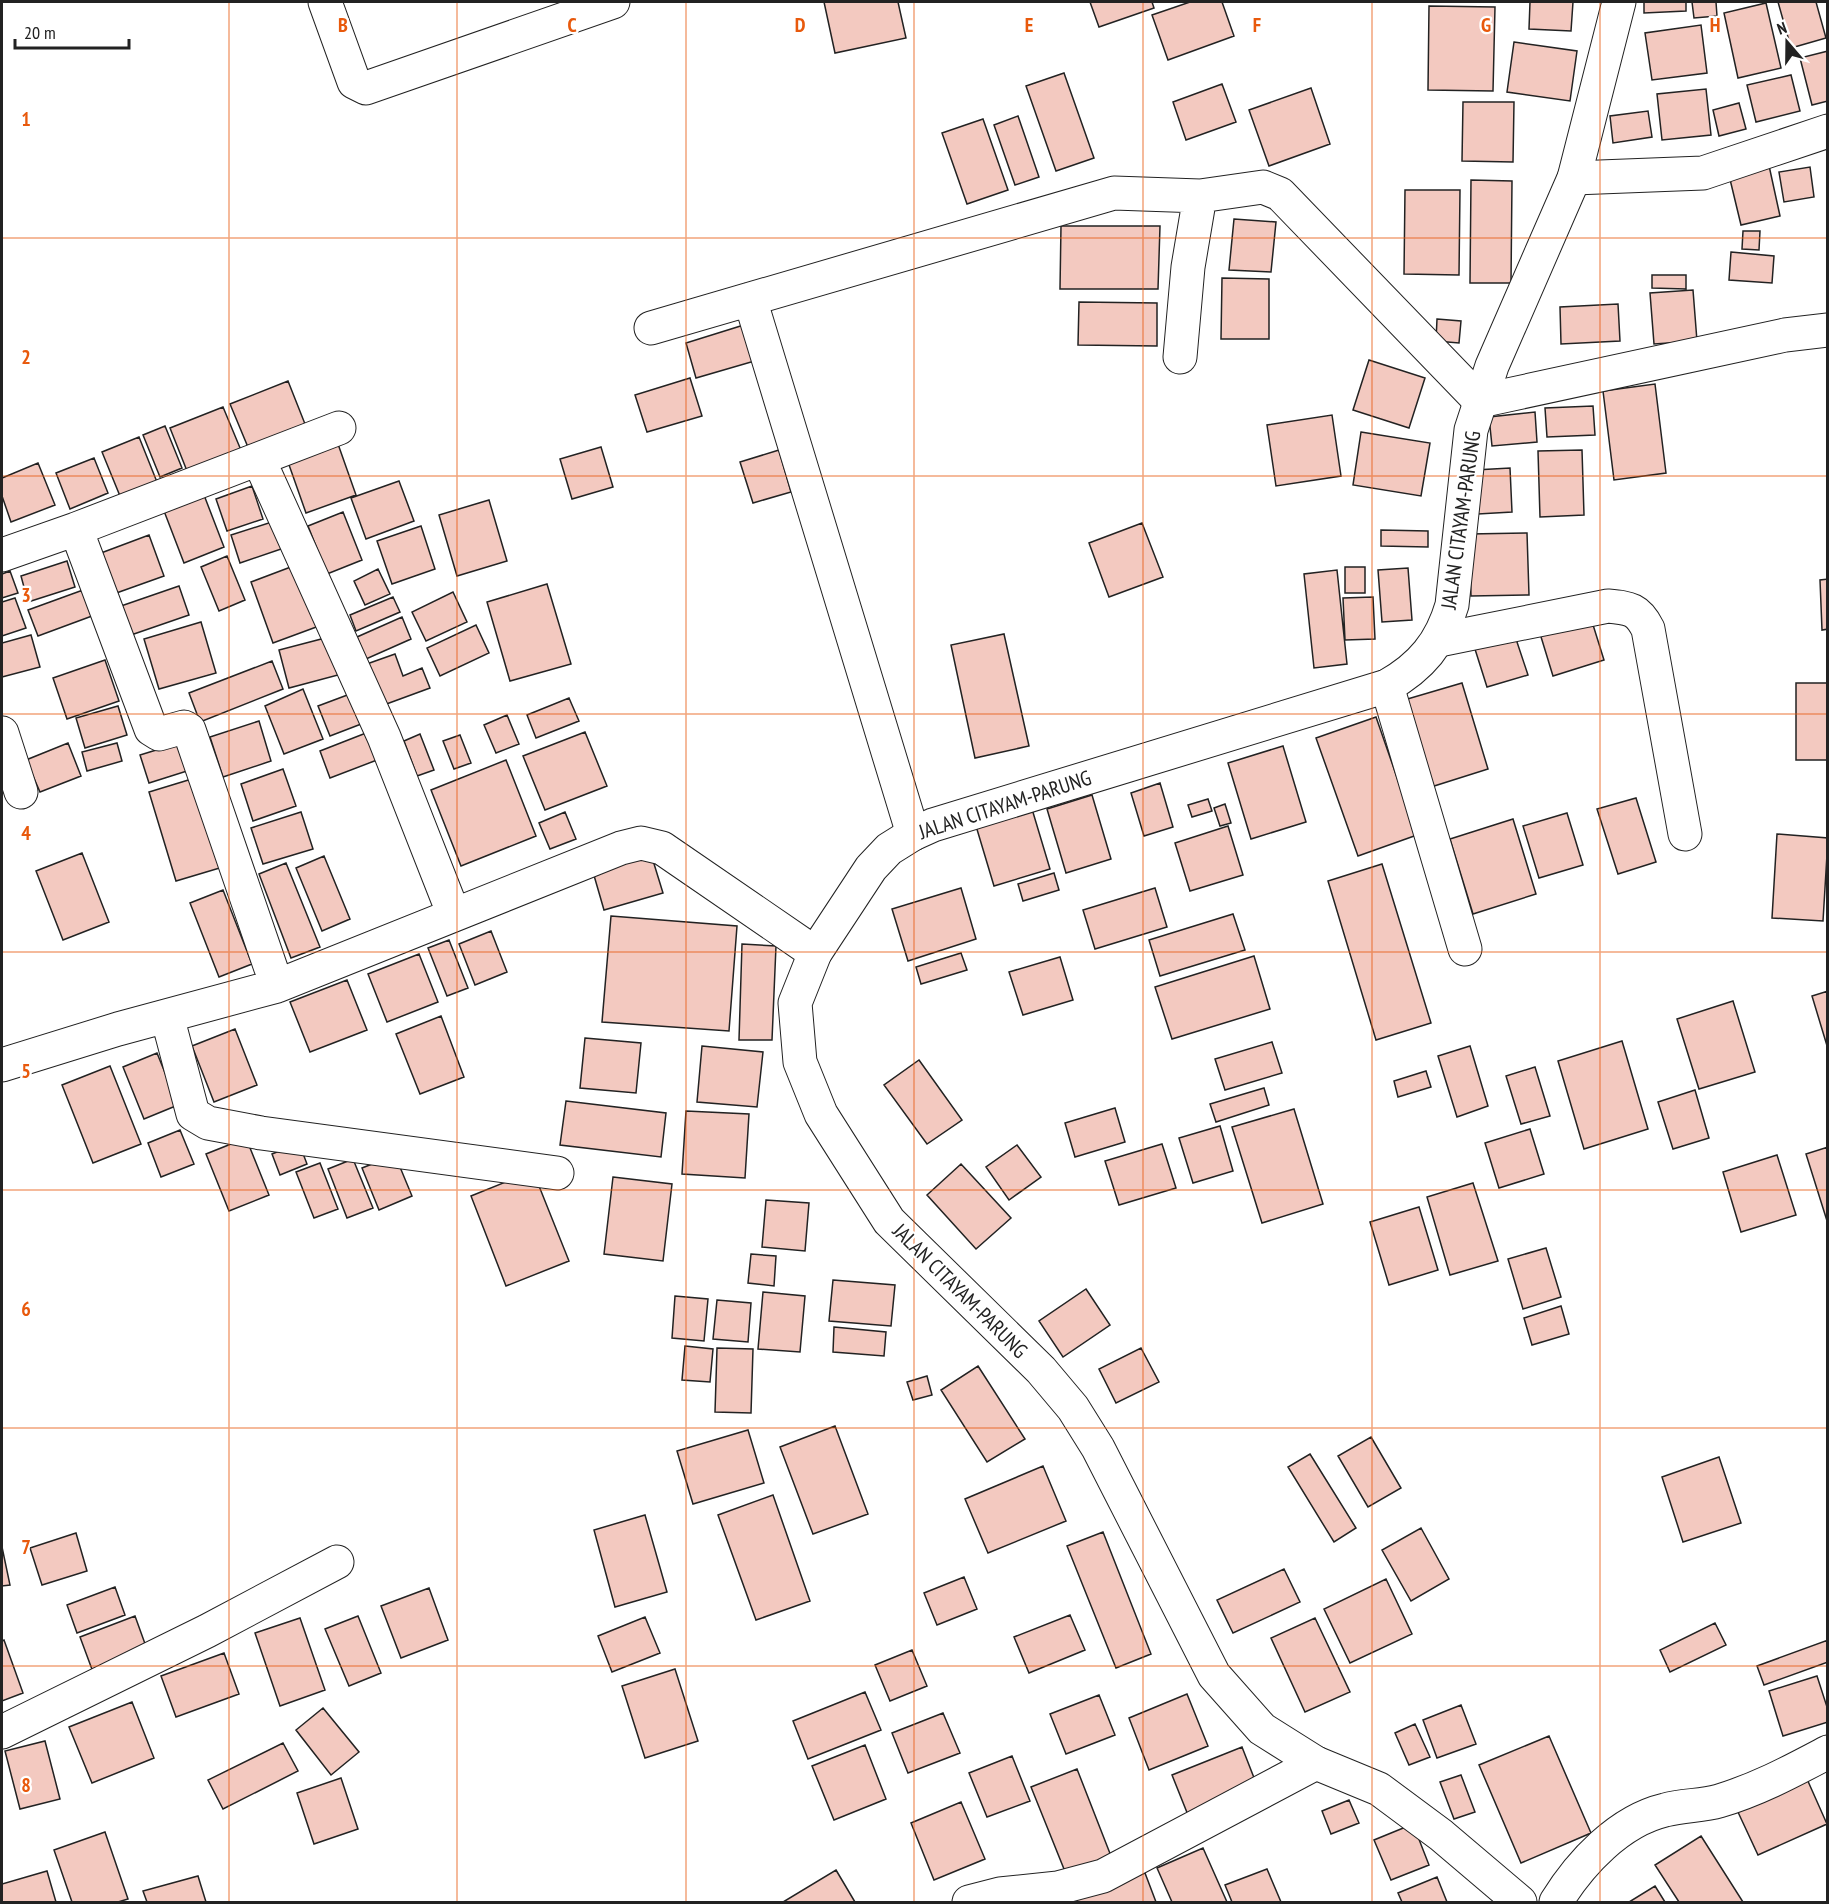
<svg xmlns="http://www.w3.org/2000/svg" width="1829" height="1904" font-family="'PT Sans Narrow',sans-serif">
  <rect width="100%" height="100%" fill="#fff"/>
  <path fill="#f3c9c0" stroke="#222" stroke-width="1.5" d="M824,2h74l8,36 -71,15z
    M1090,2h62l2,6 -55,19z
    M1190,2h32l12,34 -66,24 -16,-45z
    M1530,2h43l-2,29 -42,-2z
    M1644,2h42v9l-42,2z
    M1692,2h24l1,14 -23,2z
    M1778,2h38l10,36 -35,10z
    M1766,3l15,65 -43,10 -14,-65z
    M1429,6l66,1 -2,84 -65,-1z
    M1701,25l6,48 -55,7 -7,-47z
    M1514,42l63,9 -7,50 -63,-9z
    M1828,51v50l-16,4 -12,-47z
    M1064,73l30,85 -38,13 -30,-85z
    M1791,75l9,36 -44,11 -9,-37z
    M1222,84l14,38 -50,18 -13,-38z
    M1311,88l19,56 -61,22 -20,-56z
    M1706,89l5,46 -49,5 -5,-46z
    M1463,102h51l-1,60 -51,-1z
    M1739,103l7,26 -27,7 -6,-26z
    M1648,111l4,26 -39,6 -3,-27z
    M1018,116l21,61 -24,8 -21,-60z
    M983,119l25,71 -41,14 -25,-71z
    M1768,161l12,55 -39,9 -13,-54z
    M1810,167l4,30 -30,5 -5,-30z
    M1471,180l41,1 -1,102h-41z
    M1405,190h55l-1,85 -55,-1z
    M1234,219l42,3 -5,50 -42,-2z
    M1061,226h99l-2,63h-98z
    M1743,231h17l-1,19 -17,-1z
    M1731,252l43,4 -2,27 -43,-3z
    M1652,275h34v14l-34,-1z
    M1222,278l47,1v60h-48z
    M1693,290l4,51 -43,3 -4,-51z
    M1079,302l78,1v43l-79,-1z
    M1618,304l2,37 -59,3 -1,-37z
    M1437,319l24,2 -2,22 -23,-2z
    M747,324l11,36 -62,18 -10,-35z
    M1369,360l56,18 -16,50 -56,-18z
    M690,378l12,38 -55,16 -12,-37z
    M288,381l19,48 -57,23 -20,-48z
    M1655,384l11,89 -52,7 -11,-89z
    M1593,406l2,29 -48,2 -2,-29z
    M223,407l20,48 -54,21 -19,-48z
    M1535,412l2,30 -45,4 -3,-29z
    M1332,415l9,61 -65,10 -9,-61z
    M165,426l17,42 -22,9 -17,-42z
    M1361,432l69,11 -9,53 -68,-11z
    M139,437l18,45 -37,14 -18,-44z
    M338,444l18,51 -50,18 -18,-51z
    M601,447l12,40 -41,12 -12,-40z
    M779,450l12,42 -38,11 -13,-41z
    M1582,450l2,65 -44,2 -2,-66z
    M94,458l14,35 -38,16 -14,-36z
    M38,463l17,42 -44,17 -9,-26v-18z
    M1510,468l2,44 -34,2 -3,-44z
    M399,481l15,40 -48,18 -15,-41z
    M252,486l11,33 -36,12 -11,-32z
    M204,495l20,52 -40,16 -20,-52z
    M489,500l18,61 -50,15 -18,-61z
    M343,512l19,48 -35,14 -19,-48z
    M275,521l9,27 -44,15 -9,-28z
    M1142,523l21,54 -54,20 -20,-54z
    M421,526l14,43 -43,15 -15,-43z
    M1381,530l47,1v16l-47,-1z
    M1527,533l2,62 -58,1 -2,-62z
    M149,535l15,41 -56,20 -15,-40z
    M227,556l18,44 -26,11 -18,-44z
    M67,561l8,26 -47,15 -7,-26z
    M296,565l23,61 -46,17 -22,-61z
    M1345,567h20v26h-20z
    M1408,568l4,52 -30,2 -4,-52z
    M378,569l12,25 -25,11 -11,-24z
    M1337,570l10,94 -33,4 -10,-94z
    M10,571l8,22 -16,5v-24z
    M1828,579v50l-6,1 -2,-50z
    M547,584l24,80 -61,17 -23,-79z
    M179,586l10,29 -58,20 -10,-29z
    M83,590l9,26 -54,20 -10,-26z
    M453,592l14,30 -41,19 -14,-29z
    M393,597l7,15 -44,19 -6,-16z
    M1373,597l2,42 -30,1 -2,-42z
    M15,598l11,30 -24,8v-34z
    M1589,612l15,48 -51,16 -15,-49z
    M402,617l9,22 -45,20 -9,-22z
    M201,622l15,51 -57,16 -15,-50z
    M476,625l13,28 -49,23 -13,-28z
    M1514,633l14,42 -41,12 -13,-41z
    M1004,634l25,112 -54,12 -24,-113z
    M31,635l9,32 -38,10v-34z
    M329,637l9,38 -49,13 -10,-38z
    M395,654l8,22 19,-8 8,20 -49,18 -17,-41z
    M105,660l14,41 -52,18 -14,-41z
    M272,661l11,28 -83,33 -11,-29z
    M1462,683l26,86 -57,18 -27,-87z
    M1796,683h32v77h-32z
    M303,689l20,50 -39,15 -19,-48z
    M358,691l11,30 -39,15 -12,-30z
    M569,698l10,23 -43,17 -9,-23z
    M118,706l9,29 -42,13 -9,-30z
    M507,715l12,29 -23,9 -12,-28z
    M1376,717l41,118 -59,21 -42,-118z
    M259,721l12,40 -48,16 -13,-40z
    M585,732l22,54 -62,24 -22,-54z
    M366,733l11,27 -47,18 -10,-27z
    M420,734l14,36 -17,6 -13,-35z
    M460,735l11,28 -17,6 -11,-28z
    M68,743l13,33 -41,16 -14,-32z
    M117,743l5,18 -35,10 -5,-19z
    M179,743l8,28 -38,12 -9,-28z
    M1283,746l23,76 -55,17 -23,-76z
    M506,760l30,76 -75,30 -30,-76z
    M283,769l13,37 -43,15 -12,-37z
    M195,778l28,89 -47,14 -27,-89z
    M1160,783l13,44 -29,9 -13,-43z
    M1092,795l19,64 -45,14 -19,-64z
    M1636,798l20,64 -38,12 -21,-65z
    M1208,799l4,12 -20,6 -4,-12z
    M1225,804l6,19 -11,3 -6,-18z
    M1032,809l18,60 -56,17 -18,-60z
    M301,812l12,37 -50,15 -12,-36z
    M565,812l11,27 -26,10 -11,-26z
    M1567,813l16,52 -44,13 -16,-52z
    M1513,819l23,75 -63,20 -23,-75z
    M1228,826l15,49 -53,16 -15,-48z
    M1777,834l51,4 -5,83 -51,-3z
    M82,853l27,69 -46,18 -27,-69z
    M651,854l12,39 -59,17 -11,-38z
    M324,856l26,63 -28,12 -26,-63z
    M286,863l34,84 -29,11 -32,-84z
    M1382,864l49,159 -55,17 -48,-159z
    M1054,873l5,17 -36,11 -5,-17z
    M961,888l15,51 -68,22 -16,-52z
    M1155,888l12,39 -72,22 -12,-39z
    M223,890l29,74 -33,13 -29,-74z
    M1233,914l12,36 -85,26 -11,-36z
    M611,916l126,10 -8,105 -127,-9z
    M491,931l16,41 -32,13 -16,-41z
    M449,940l19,48 -21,8 -19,-48z
    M742,944l34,2 -4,94h-33z
    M961,953l6,17 -46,14 -5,-17z
    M419,954l19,48 -51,20 -19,-48z
    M1254,956l16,53 -98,30 -17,-52z
    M1060,957l13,43 -50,15 -14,-43z
    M347,980l20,50 -57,22 -20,-50z
    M1828,991v58l-16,-53z
    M1733,1001l22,71 -56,17 -22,-70z
    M441,1016l23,61 -44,17 -24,-60z
    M235,1029l22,56 -43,17 -22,-56z
    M585,1038l56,5 -5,50 -56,-5z
    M1622,1041l26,88 -64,20 -26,-88z
    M1272,1042l10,31 -57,17 -10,-31z
    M702,1046l61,6 -6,55 -60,-5z
    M1470,1046l18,60 -31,11 -19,-61z
    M157,1053l21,52 -34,14 -21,-52z
    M919,1060l43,60 -35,24 -43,-59z
    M110,1066l31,78 -48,19 -31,-78z
    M1535,1067l15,49 -29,8 -15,-48z
    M1426,1071l5,16 -33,10 -4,-16z
    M1264,1088l5,17 -53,17 -6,-18z
    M1695,1090l14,48 -36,11 -15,-47z
    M566,1101l100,12 -5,44 -101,-12z
    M1115,1108l10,34 -50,15 -10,-34z
    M1294,1109l29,95 -61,19 -30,-96z
    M686,1111l63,3 -4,64 -63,-4z
    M1220,1126l13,45 -40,12 -14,-45z
    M1530,1129l14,45 -45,14 -14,-45z
    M180,1130l14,34 -33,13 -13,-34z
    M246,1138l23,57 -40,16 -23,-57z
    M299,1143l8,21 -27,11 -8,-21z
    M1162,1144l14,44 -57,17 -14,-44z
    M1017,1145l24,32 -32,23 -23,-33z
    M1828,1147v77l-22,-70z
    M395,1155l17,41 -33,14 -17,-42z
    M1777,1155l19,60 -55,17 -18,-60z
    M353,1159l20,49 -26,10 -19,-49z
    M320,1163l18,46 -24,9 -18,-46z
    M961,1164l50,54 -35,31 -49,-54z
    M533,1171l36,90 -63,25 -35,-90z
    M613,1177l59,7 -9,77 -59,-7z
    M1473,1183l25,78 -48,14 -23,-78z
    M766,1200l43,3 -4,48 -43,-4z
    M1419,1207l19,63 -49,15 -19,-63z
    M1546,1248l15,49 -38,12 -15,-50z
    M751,1254l25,2 -2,30 -26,-3z
    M833,1280l62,5 -4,41 -62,-5z
    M1086,1289l24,36 -47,32 -24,-36z
    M763,1292l42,4 -5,56 -42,-3z
    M675,1296l33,3 -4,42 -32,-3z
    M717,1300l34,3 -3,39 -35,-3z
    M1561,1306l8,28 -37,11 -8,-27z
    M834,1327l52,5 -2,24 -51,-4z
    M685,1346l28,3 -3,33 -28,-2z
    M717,1348l36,1 -2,64 -36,-1z
    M1141,1348l18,34 -43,21 -17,-34z
    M978,1366l47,73 -38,23 -46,-72z
    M927,1376l5,19 -19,5 -6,-18z
    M835,1426l33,88 -55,20 -33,-87z
    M748,1430l16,53 -71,21 -16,-53z
    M1371,1437l30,51 -33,19 -30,-51z
    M1310,1454l46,74 -22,14 -46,-75z
    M1719,1457l22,66 -58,19 -21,-65z
    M1043,1466l23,55 -78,32 -23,-54z
    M773,1495l37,106 -54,19 -38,-105z
    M645,1515l22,77 -52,15 -21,-77z
    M1421,1528l28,51 -38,22 -29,-51z
    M1103,1532l48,122 -35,14 -49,-122z
    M76,1533l11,38 -45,14 -12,-37z
    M2,1547l8,38 -8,1z
    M1284,1569l16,33 -67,31 -16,-33z
    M964,1577l13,32 -40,16 -13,-32z
    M1386,1579l26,55 -62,29 -26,-54z
    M115,1587l10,28 -48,18 -10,-28z
    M429,1588l19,52 -47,18 -20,-52z
    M1070,1615l15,35 -56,23 -15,-36z
    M135,1616l13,36 -55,20 -13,-35z
    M358,1616l23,57 -32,13 -24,-57z
    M645,1617l15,36 -48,19 -14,-36z
    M300,1618l25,72 -45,16 -25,-73z
    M1315,1618l35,74 -45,20 -34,-74z
    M1715,1623l11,22 -56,27 -10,-22z
    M4,1640l19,53 -21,8v-60z
    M1828,1640v22l-64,23 -7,-19z
    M912,1650l15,36 -37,15 -15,-36z
    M224,1653l15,41 -63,23 -15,-41z
    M675,1669l23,72 -53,17 -23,-72z
    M1817,1676l11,34v12l-45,14 -14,-45z
    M865,1692l16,38 -73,29 -15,-38z
    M1187,1694l21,52 -59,24 -20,-52z
    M1099,1695l16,40 -49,19 -16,-40z
    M132,1702l22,56 -62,25 -23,-56z
    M1461,1705l15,39 -39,14 -14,-38z
    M323,1708l36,44 -28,23 -35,-45z
    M943,1713l17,40 -52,20 -16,-40z
    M1415,1724l15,33 -21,8 -14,-32z
    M1549,1736l42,97 -70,30 -42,-98z
    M45,1741l15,58 -40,10 -15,-58z
    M283,1743l15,28 -75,38 -15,-29z
    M865,1745l21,54 -52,21 -22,-54z
    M1242,1747l16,41 -70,27 -16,-40z
    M1012,1756l18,45 -43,16 -18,-44z
    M1077,1769l34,87 -45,18 -35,-87z
    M1461,1775l14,37 -21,7 -14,-37z
    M341,1778l17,51 -44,15 -17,-51z
    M1807,1779l20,45 -69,31 -21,-45z
    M1349,1800l10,23 -28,11 -9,-23z
    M961,1802l24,57 -51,21 -23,-57z
    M1413,1824l16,41 -38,15 -17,-40z
    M105,1832l23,67 -10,3h-46l-18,-52z
    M1701,1836l42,66h-64l-24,-37z
    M1203,1848l24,54h-55l-15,-34z
    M1267,1869l14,33h-49l-7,-17z
    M836,1870l19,32h-72z
    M47,1871l9,31h-54v-18z
    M1145,1873l11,29h-79l-1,-4z
    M198,1876l8,26h-59l-4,-11z
    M1437,1877l10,25h-45l-4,-9z
    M1655,1886l10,16h-36z"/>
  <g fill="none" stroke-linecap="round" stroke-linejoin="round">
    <g stroke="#222" stroke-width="35">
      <path id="street" d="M325,2l29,80 12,6 247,-86
        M1574,178l129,-5 125,-42
        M750,299l163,535
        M651,328l463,-135 86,3 63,-9 17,7 200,207 305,-66 43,-5
        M1180,357l8,-90 12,-71
        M259,460l125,277 70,178
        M76,529l263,-101
        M2,555l74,-26 75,200 8,5 25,-7 5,3 88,256
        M1439,640l169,-34c22,2 30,3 40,23l37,205
        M1387,686l78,263
        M2,733l19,59
        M167,1016l26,98 15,9 53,10 296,40
        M2,1065l116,-36 159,-43 344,-138 20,-5 21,5 153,105
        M2,1732l205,-101 130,-69
        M969,1902l31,-8 58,-6 45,-12 213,-113
        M1556,1902c24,-39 63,-81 109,-92 18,-5 37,-4 54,-9 40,-12 73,-30 109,-49"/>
    </g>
    <g stroke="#222" stroke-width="35">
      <path id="secondary" d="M1520,1902l-79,-67 -62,-46 -63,-26 -54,-34 -48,-54 -116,-227 -25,-40 -32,-38 -152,-149 -68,-107 -21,-52 -5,-59 20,-50 56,-85 18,-19 24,-15 20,-9 454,-139c34,-19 54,-43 65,-81l19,-175 21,-64 82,-188 45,-176"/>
    </g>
    <use href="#street" stroke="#fff" stroke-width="33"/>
    <use href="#secondary" stroke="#fff" stroke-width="33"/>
  </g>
  <path fill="none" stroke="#e8590c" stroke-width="1.5" stroke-opacity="0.55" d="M229,2v1900M457,2v1900M686,2v1900M914,2v1900M1143,2v1900M1372,2v1900M1600,2v1900M2,238h1826M2,476h1826M2,714h1826M2,952h1826M2,1190h1826M2,1428h1826M2,1666h1826"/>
  <g text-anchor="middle" stroke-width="4.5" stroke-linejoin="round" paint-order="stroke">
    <g font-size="21" fill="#222" stroke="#fff">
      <text transform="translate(1461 520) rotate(-82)" y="7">JALAN CITAYAM-PARUNG</text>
      <text transform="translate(1005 805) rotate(-18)" y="7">JALAN CITAYAM-PARUNG</text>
      <text transform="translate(960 1291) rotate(45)" y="7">JALAN CITAYAM-PARUNG</text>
    </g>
  </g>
  <g font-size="20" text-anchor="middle" font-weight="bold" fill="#e8590c" stroke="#fff" stroke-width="4.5" stroke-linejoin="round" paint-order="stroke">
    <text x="343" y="32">B</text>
    <text x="572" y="32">C</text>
    <text x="800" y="32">D</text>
    <text x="1029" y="32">E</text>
    <text x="1257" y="32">F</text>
    <text x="1486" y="32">G</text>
    <text x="1715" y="32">H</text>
    <text x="26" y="126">1</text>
    <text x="26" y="364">2</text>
    <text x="26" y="602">3</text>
    <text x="26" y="840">4</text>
    <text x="26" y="1078">5</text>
    <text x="26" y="1316">6</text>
    <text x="26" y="1554">7</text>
    <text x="26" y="1792">8</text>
  </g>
  <rect width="1829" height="1904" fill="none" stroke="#222222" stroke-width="6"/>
  <g transform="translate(1787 42) rotate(340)" stroke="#ffffff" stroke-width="4.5" paint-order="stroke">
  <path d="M0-4.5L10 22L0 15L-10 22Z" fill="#222222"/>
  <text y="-9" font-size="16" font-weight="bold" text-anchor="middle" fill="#222222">N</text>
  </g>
  <path d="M15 39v9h114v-9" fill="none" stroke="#222222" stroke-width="3"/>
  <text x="24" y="39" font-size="18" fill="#222222" stroke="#ffffff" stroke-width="4.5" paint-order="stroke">20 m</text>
</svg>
